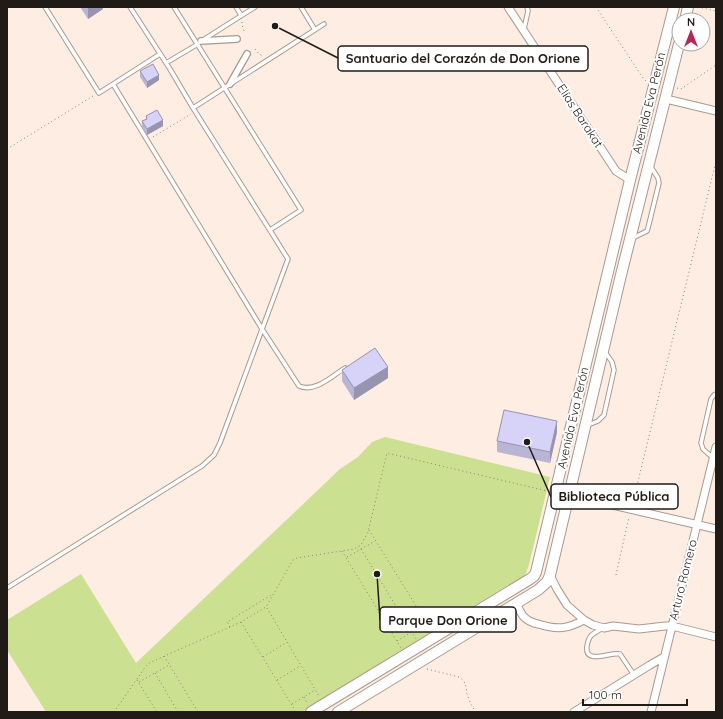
<svg xmlns="http://www.w3.org/2000/svg" width="723" height="719" font-family="Quicksand,sans-serif">
  <rect width="100%" height="100%" fill="#feede3"/>
  <path fill="#cce091" d="M385,437l165,40 -21,88 -3,8 -2,3 -222,136h-256l-39,-62v-30l74,-46 55,89 204,-194 18,-12 14,-15z"/>
  <g fill="none" stroke-linecap="round" stroke-linejoin="round">
    <g stroke="#a9998f" stroke-width="5.5">
      <path id="service" d="M45,7l54,86 61,-39
        M174,7l127,203 -31,20
        M236,7l5,8
        M301,7l14,23
        M524,29l4,-18 -1,-4
        M203,40l52,-33
        M166,63l32,-19
        M113,84l149,245 37,57c16,7 33,-10 46,-18
        M193,108l131,-84
        M633,238l14,-7 1,-3 11,-45 -1,-5 -7,-11
        M588,425l10,-4 6,-6 10,-45 -2,-8 -7,-10
        M713,458l-10,-9 -2,-6 10,-44 3,-4 2,-1
        M7,588l195,-122 12,-11 6,-12 68,-184 -95,-151 -23,-39 -40,-62
        M603,628c-10,6 -14,6 -16,18 -3,20 25,5 33,8l14,21"/>
    </g>
    <g stroke="#a9998f" stroke-width="8">
      <path id="pedestrian" d="M201,41l36,-2
        M230,84l17,-30"/>
    </g>
    <g stroke="#a9998f" stroke-width="9">
      <path id="minor" d="M508,7l108,164 14,9
        M666,99l50,12
        M569,495l147,34
        M550,575l7,14 10,16 17,15 9,5 11,3 9,-2 26,3 26,-3h7l44,11
        M516,604c3,4 5,10 8,13 5,5 9,6 14,7 20,6 29,5 46,-4
        M574,712l76,-47 14,-8
        M651,712l65,-265"/>
    </g>
    <g stroke="#a9998f" stroke-width="12">
      <path id="secondary" d="M685,20l3,-13
        M311,712l219,-133 4,-3 2,-4 94,-392 44,-173
        M338,712l200,-122 9,-8 3,-7 71,-300 58,-231"/>
    </g>
    <path stroke="#8b7f78" stroke-width="1" stroke-dasharray="1 3" stroke-linecap="butt" d="M596,7l47,71 3,3
      M698,7l18,4
      M242,22v3l2,6
      M255,49l4,5 4,2
      M677,88l4,1 35,-24
      M153,137l38,-23
      M7,149l86,-53
      M633,502l83,-341
      M369,530l62,100
      M361,549l55,90
      M342,551l59,97
      M347,557l28,-16
      M616,575l13,-58
      M267,608l52,88
      M241,622l55,90
      M230,627l-3,-5 46,-28
      M397,641l29,-18
      M164,656l34,56
      M263,657l24,-15
      M427,669l32,8c7,4 7,10 8,17 2,6 5,13 9,18
      M155,673l23,39
      M137,680l20,32
      M277,680l23,-14
      M139,682l30,-17
      M304,697l3,6
      M292,704l23,-14
      M114,712l32,-46 3,-3 92,-41 25,-15 27,-47 4,-2 57,-9 7,-4 7,-13 19,-79 160,38"/>
    <use href="#service" stroke="#fff" stroke-width="3.5"/>
    <use href="#pedestrian" stroke="#fff" stroke-width="5.5"/>
    <use href="#minor" stroke="#fff" stroke-width="7"/>
    <use href="#secondary" stroke="#fff" stroke-width="10"/>
  </g>
  <path fill="#b9b5d5" d="M80,7h23v2l-15,10z
    M140,71l19,9 -12,8 -7,-11z
    M146,116l17,10 -16,9 -5,-8v-6l4,-1z
    M342,370l46,8 -34,22 -12,-19z
    M557,432l-7,31 -53,-11v-11z"/>
  <path fill="#9694ae" d="M89,7h14v2l-15,10v-11z
    M159,75v5l-12,8v-6z
    M163,120v6l-16,9v-6z
    M388,367v11l-34,22v-12z
    M557,421v11l-7,31v-11z"/>
  <path fill="#d7d3f8" stroke="#9694ae" d="M153,64l6,11 -12,7 -7,-11z
    M157,110l6,10 -16,9 -5,-8 5,-2 -1,-3z
    M375,348l13,19 -34,21 -12,-18z
    M504,410l53,11 -7,31 -53,-11z"/>
  <g text-anchor="middle" stroke-width="4" stroke-linejoin="round" paint-order="stroke">
    <g font-size="12" fill="#211b17" stroke="#fff">
      <text transform="translate(649 103) rotate(-76)" y="4">Avenida Eva Perón</text>
      <text transform="translate(580 116) rotate(57)" y="4">Elías Barakat</text>
      <text transform="translate(573 418) rotate(-77)" y="4">Avenida Eva Perón</text>
      <text transform="translate(683 580) rotate(-76)" y="4">Arturo Romero</text>
    </g>
  </g>
  <path fill="none" stroke="#211b17" stroke-width="1.5" d="M275 26L338 58M527 442L551 497M377 574L380 620"/>
  <g fill="#211b17" stroke="#fff" stroke-width="1.5">
    <circle cx="275" cy="26" r="4"/>
    <circle cx="527" cy="442" r="4"/>
    <circle cx="377" cy="574" r="4"/>
  </g>
  <g fill="#fff" stroke="#211b17" stroke-width="1.5">
    <rect x="338" y="46" width="250" height="25" rx="4"/>
    <rect x="551" y="484" width="127" height="25" rx="4"/>
    <rect x="380" y="607" width="136" height="25" rx="4"/>
  </g>
  <g font-size="13" text-anchor="middle" font-weight="bold" fill="#211b17">
    <text x="463" y="63">Santuario del Corazón de Don Orione</text>
    <text x="614" y="501">Biblioteca Pública</text>
    <text x="448" y="625">Parque Don Orione</text>
  </g>
  <rect width="723" height="719" fill="none" stroke="#211b17" stroke-width="16"/>
  <g transform="translate(691 32)"><circle r="19" fill="#ffffff" stroke="#a6a4a2"/>
  <path d="M0-3L7 15L0 10L-7 15Z" fill="#b52656"/>
  <text y="-6" font-size="11" font-weight="bold" text-anchor="middle" fill="#211b17">N</text>
  </g>
  <path d="M583 699v6h104v-6" fill="none" stroke="#211b17" stroke-width="2"/>
  <text x="589" y="699" font-size="12" fill="#211b17" stroke="#ffffff" stroke-width="3" paint-order="stroke">100 m</text>
</svg>
